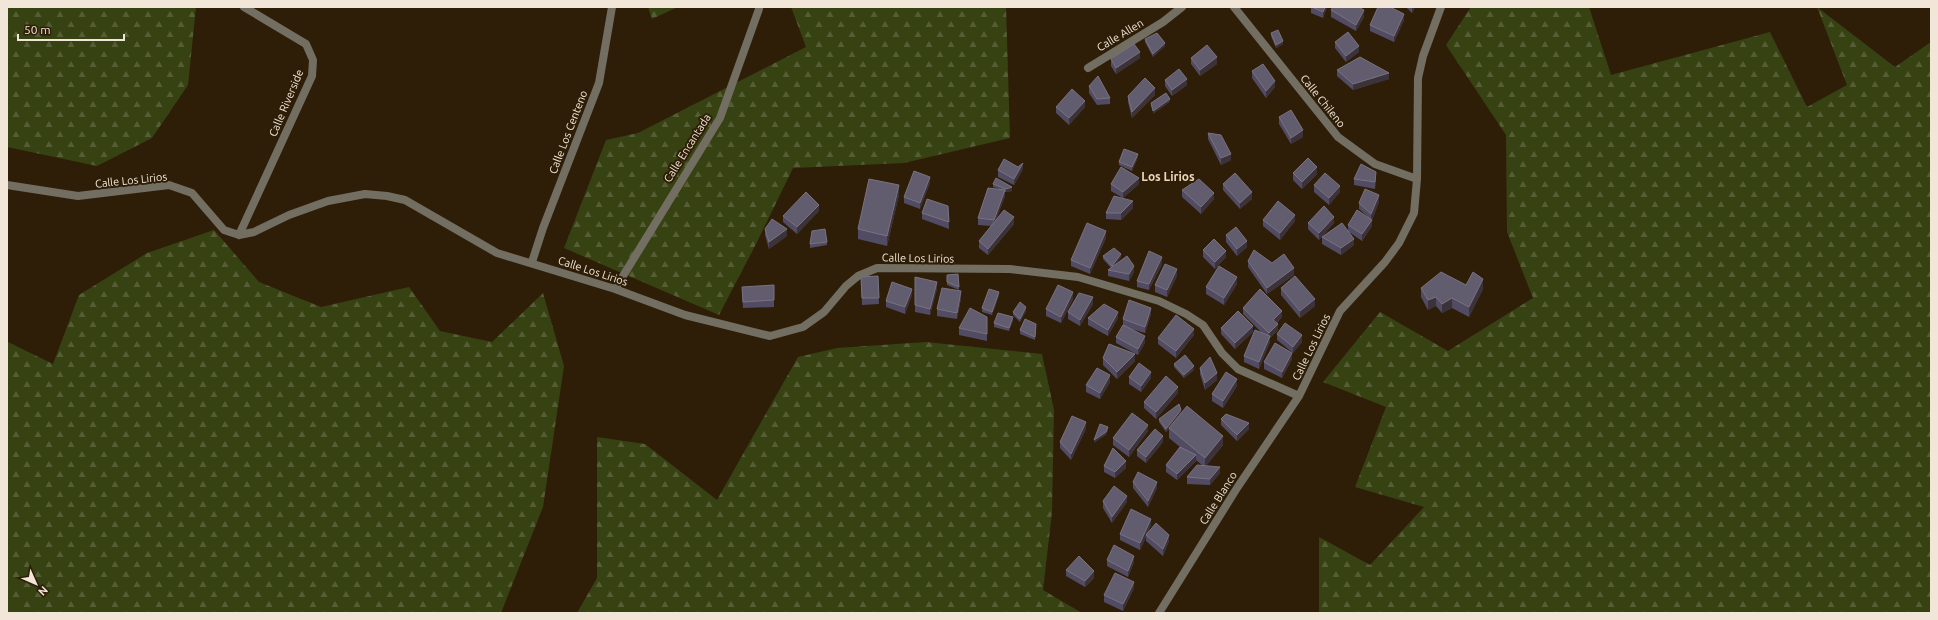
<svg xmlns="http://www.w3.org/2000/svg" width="1938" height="620" font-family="Ubuntu,sans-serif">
  <defs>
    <pattern id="forest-firs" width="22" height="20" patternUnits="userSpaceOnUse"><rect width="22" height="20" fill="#374212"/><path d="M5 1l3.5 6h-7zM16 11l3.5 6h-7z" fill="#545d34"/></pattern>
  </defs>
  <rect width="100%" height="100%" fill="#2e1e07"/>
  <path fill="url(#forest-firs)" d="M7,7h189l-8,78 -36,53 -55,28 -90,-19z
    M648,7h30l-26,12z
    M791,7h215l4,131 -106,25 -111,5 -36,74 -38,73 -155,-67 42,-108 32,-7 168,-86z
    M1471,7h118l22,68 159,-43 37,75 40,-22 -30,-78 78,60 36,-25v571h-612v-76l51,28 54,-58 -69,-20 31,-80 -63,-25 57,-70 68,39 85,-53 -26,-66 -1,-97 -60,-90z
    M214,230l45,52 62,25 88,-20 31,44 52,11 51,-49 21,73 -21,141 -42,106h-494v-279l1,8 45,22 26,-69 68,-42z
    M926,342l116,12 12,56 -2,102 -9,78 39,23h-505l20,-35v-141l48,7 72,56 81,-143 39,-9z"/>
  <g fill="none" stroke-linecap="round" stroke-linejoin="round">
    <path stroke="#736e62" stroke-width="8" d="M1234,7l104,130 37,27 42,15
      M1088,68l75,-46 19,-15
      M7,185l71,11 91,-11 23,8 32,37 15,5 15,-3 35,-17 39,-14 37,-7 22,2 18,4 92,53 118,36 70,26 85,21 33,-9 21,-15 22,-26 12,-10 19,-8 133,1 68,8 81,24 27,13 17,11 19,28 16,16 61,27
      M239,235l73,-159 1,-16 -7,-16 -62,-37
      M532,262l11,-34 56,-145 13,-76
      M615,289l105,-171 39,-109
      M1159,613l78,-125 62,-92 41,-85 45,-49 14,-19 15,-30 3,-34 1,-101 5,-22 18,-49"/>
  </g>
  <path fill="#514c63" d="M1311,7h16l-4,11 -12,-5z
    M1406,7h9l-3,6z
    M1331,10l33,7 -8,14 -25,-14z
    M1404,20l-10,22 -24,-11v-6z
    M1271,33l12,11 -7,4 -5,-12z
    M1145,39l20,7 -12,11 -8,-15z
    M1335,42l24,10 -13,10 -11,-14z
    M1140,58l-24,16 -5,-8v-7z
    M1191,58l26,6 -17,12 -9,-12z
    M1337,70l52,9 -36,11 -16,-14z
    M1252,71l23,16 -9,11 -14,-20z
    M1165,80l22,5 -15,11 -7,-10z
    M1089,86l21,12v6l-13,1 -8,-12z
    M1155,95l-23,23 -4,-16v-6z
    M1056,107h29l-16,18 -13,-12z
    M1279,117l24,20 -12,7 -12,-20z
    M1208,133l23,27 -10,5 -13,-26z
    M1138,157l-6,14 -13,-6v-3z
    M1018,167l5,2 -9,16 -16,-8v-7z
    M1293,173l24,1 -15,15 -9,-9z
    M1376,178l-1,11 -21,-4v-6z
    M930,183l-10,26 -16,-6v-6z
    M993,184l19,7 -6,1h-1v4l-9,24 18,4 -26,31 -9,-7v-7l12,-15 -13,-1v-7l21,-29 -6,-2z
    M1111,184h28l-16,14 -12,-7z
    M1223,184l29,15 -12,10 -17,-19z
    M1314,185l26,7 -11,13 -15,-13z
    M1182,190l32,9 -13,15 -19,-17z
    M899,195l-12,51 -29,-7v-10z
    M1379,202l-7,18v6l-10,15 -13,-9 5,13 -13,10 -19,-11v-7l26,-7v-5l20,-8 -9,-8v-6z
    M948,206l1,23 -27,-10v-6z
    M1133,208l-12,12 -15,-1v-6z
    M819,211l-22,23 -14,-12v-6z
    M1263,220l32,1 -15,19 -17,-14z
    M1308,223h26l-15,17 -11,-11z
    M765,229l22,7 -18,13 -4,-14z
    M1226,235l21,12 -10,9 -11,-14z
    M1106,238l-16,36 -19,-8v-6z
    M827,242v3l-17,3v-4z
    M1203,250l23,7 -11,12 -12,-12z
    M1103,256l18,1 -6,8 19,7 -5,9 -21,-5v-6l3,-2 -8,-9z
    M1248,261l24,2 22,12 -27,19 -19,-27z
    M1162,264l-13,26 -12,-3v-6z
    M958,274l1,16 -12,-5v-10z
    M878,276l1,28 -17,1 -1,-28z
    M1177,276l-10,21 -12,-5v-7z
    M915,277l22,12 -7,26 -15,-3z
    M1237,284l-13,21 -18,-11v-7z
    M1466,285l17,4 -14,28 -17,-9 -10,5 -6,-7 -8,4 -7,-13v-9z
    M1281,288l34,18 -15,12 -19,-23z
    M742,293l32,7v7l-31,1z
    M912,295l-7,19 -19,-7v-6z
    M999,295l-7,20 -10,-3v-4z
    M961,298l-4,21 -20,-3v-7z
    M1073,299l-12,24 -15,-7v-7z
    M1093,304l-13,22 -12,-7v-7z
    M1243,308l39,9 -5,6 1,7 -8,8v4l-11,27 -15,-7v-6l18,-23 -19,-19z
    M1026,311l-6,11 -7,-7v-3z
    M1151,314l-6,19 -17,-5 17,15 -7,12 -22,-12v-6l7,-12v-6z
    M1088,318h30l-10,18 -20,-11z
    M1013,320l-4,11 -15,-4v-4z
    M1036,327l-1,13 -15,-6v-4z
    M959,328l28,6v7l-28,-6z
    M1221,328l32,4 -18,17 -14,-15z
    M1277,334l25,8 -9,11 -16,-13z
    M1194,335l-18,23 -18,-14v-6z
    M1103,358l32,3 -18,18 -14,-14z
    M1292,359l-10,19 -18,-9v-7z
    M1174,364l20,6 -10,8 -10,-11z
    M1200,368l17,12 -12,10 -5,-16z
    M1129,377l22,1 -10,14 -12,-8z
    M1110,382l-10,17 -14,-7v-7z
    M1237,386l-14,22 -11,-7v-7z
    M1178,393l-22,26 -12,-11v-6z
    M1181,413l-8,10 50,22 -17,21 14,7 -10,12 -23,-1v-7l16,-11 -7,-6v1l-19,19 -11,-8v-7l14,-18 -11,-9v-9l-3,3 -7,-10v-3z
    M1221,419l28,10 -12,12 -16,-16z
    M1086,429l-15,31 -11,-12v-6z
    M1148,431l-19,26 -16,-12v-7z
    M1163,442l-17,21 -9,-7v-6z
    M1104,466l22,2 -11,10 -11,-6z
    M1133,482l24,6 -9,19 -15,-19z
    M1103,501l24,1 -15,21 -9,-15z
    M1151,525l-3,7 21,9 -6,15 -17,-15v-4l-6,13 -20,-10v-6z
    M1107,560l27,2 -6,15 -21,-11z
    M1066,570l28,8 -9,9 -19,-11z
    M1134,588l-11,23 -19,-9v-7z"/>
  <path fill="#3c3239" d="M1325,7h2l-4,11v-6z
    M1412,7h3l-3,6z
    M1364,10v7l-8,14v-6z
    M1404,14v6l-10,22v-6z
    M1283,41v3l-7,4v-3z
    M1165,43v3l-12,11v-3z
    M1359,46v6l-13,10v-6z
    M1140,52v6l-24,16v-6z
    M1217,57v7l-17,12v-6z
    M1389,73v6l-36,11v-6z
    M1187,79v6l-15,11v-6z
    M1275,81v6l-9,11v-7z
    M1155,88v7l-23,23v-6z
    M1170,99v3l-17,12v-3z
    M1085,101v6l-16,18v-7z
    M1303,130v7l-12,7v-6z
    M1138,154v3l-6,14v-4z
    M1231,154v6l-10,5v-7z
    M1023,163v6l-9,16v-6z
    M1317,167v7l-15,15v-7z
    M1376,172v6l-1,11v-7z
    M930,177v6l-10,26v-6z
    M1139,178v6l-16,14v-6z
    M899,185v10l-12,51v-10z
    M1340,186v6l-11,13v-7z
    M1012,187v4l-6,1v-3z
    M1005,190v6l-11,30v-6z
    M1252,192v7l-12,10v-6z
    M1214,193v6l-13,15v-7z
    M1379,195v7l-7,18v6l-10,15v-7l9,-14v-6z
    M1133,201v7l-12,12v-7z
    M819,205v6l-22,23v-7z
    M1295,215v6l-15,19v-7z
    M1014,217v7l-26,31v-6z
    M1334,217v6l-15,17v-7z
    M787,229v7l-18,13v-7z
    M1106,231v7l-16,36v-6z
    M1354,239v6l-13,10v-7z
    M1247,241v6l-10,9v-7z
    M1226,251v6l-11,12v-7z
    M1121,254v3l-9,12v-3z
    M1162,257v7l-13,26v-6z
    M1134,266v6l-5,9v-7z
    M1294,268v7l-27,19v-6z
    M1177,269v7l-10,21v-7z
    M1237,277v7l-13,21v-7z
    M1483,279v10l-14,28v-10z
    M937,282v7l-7,26v-6z
    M912,289v6l-7,19v-7z
    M961,291v7l-4,21v-6z
    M999,292v3l-7,20v-3z
    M1073,292v7l-12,24v-6z
    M1093,297v7l-13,22v-6z
    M1436,297v9l-8,4v-10z
    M1452,298v10l-10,5v-9z
    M1315,299v7l-15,12v-7z
    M1026,307v4l-6,11v-3z
    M1151,308v6l-6,19v-6z
    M1282,311v6l-9,9v-6z
    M1118,312v6l-10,18v-6z
    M1013,317v3l-4,11v-3z
    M1278,324v6l-8,8v4l-11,27v-7l10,-24v-5z
    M1253,326v6l-18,17v-6z
    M1194,329v6l-18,23v-7z
    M1302,335v7l-9,11v-6z
    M1145,336v7l-7,12v-6z
    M1292,353v6l-10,19v-6z
    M1135,354v7l-18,18v-7z
    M1194,366v4l-10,8v-3z
    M1151,372v6l-10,14v-6z
    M1217,373v7l-12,10v-7z
    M1110,375v7l-10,17v-6z
    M1237,379v7l-14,22v-7z
    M1178,387v6l-22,26v-7z
    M1181,410v3l-15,19v-3z
    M1086,422v7l-15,31v-6z
    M1249,423v6l-12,12v-6z
    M1148,425v6l-19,26v-7z
    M1108,427v3l-2,5 -12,8v-3z
    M1163,436v6l-17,21v-6z
    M1223,436v9l-18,22v-9z
    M1196,455v6l-19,19v-6z
    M1126,461v7l-11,10v-6z
    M1220,467v6l-10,12v-6z
    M1157,482v6l-9,19v-6z
    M1127,496v6l-15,21v-6z
    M1151,519v6l-5,10v2l-6,13v-7z
    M1169,535v6l-6,15v-7z
    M1134,556v6l-6,15v-6z
    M1094,571v7l-9,9v-6z
    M1134,582v6l-11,23v-7z"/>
  <path fill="#625c6f" stroke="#797280" d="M1312,7h13l-2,5z
    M1333,7h25l6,3 -8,15 -25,-15z
    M1378,7h12l14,7 -10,22 -24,-11z
    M1278,30l5,11 -7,4 -5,-12z
    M1348,32l11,14 -13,10 -11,-14z
    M1157,33l8,10 -12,11 -8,-15z
    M1134,44l6,8 -24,16 -5,-9z
    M1207,45l10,12 -17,13 -9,-12z
    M1360,57l29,16 -36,11 -16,-14z
    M1263,64l12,17 -9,10 -14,-20z
    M1179,69l8,10 -15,11 -7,-10z
    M1098,76l12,22 -13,1 -8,-13z
    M1145,78l10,10 -23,24 -4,-16z
    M1072,89l13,12 -16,17 -13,-11z
    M1166,93l4,6 -17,12 -2,-8z
    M1291,110l12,20 -12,8 -12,-21z
    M1208,133l13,2 10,19 -10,4z
    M1124,149l14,5 -6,13 -13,-5z
    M1308,158l9,9 -15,15 -9,-9z
    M1004,159l14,8 5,-4 -9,16 -16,-9z
    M1361,164l15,8 -1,10 -21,-3z
    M1121,167l18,11 -16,14 -12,-8z
    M914,171l16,6 -10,26 -16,-6z
    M1235,173l17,19 -12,11 -17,-19z
    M1325,173l15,13 -11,12 -15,-13z
    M996,178l16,9 -6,2 -13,-5z
    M869,179l30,6 -12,51 -29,-7z
    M1199,179l15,14 -13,14 -19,-17z
    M988,188l17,2 -11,30 -16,-2z
    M1365,189l14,6 -8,19 -12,-11z
    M806,192l13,13 -22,22 -14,-11z
    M1114,196l19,5 -12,12h-15z
    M927,199l21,7 1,16 -27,-9z
    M1278,201l17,14 -15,18 -17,-13z
    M1324,206l10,11 -15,16 -11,-10z
    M1004,210l10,7 -26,32 -9,-8z
    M1357,210l15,10 -10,14 -14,-9z
    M772,219l15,10 -18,13 -4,-13z
    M1087,223l19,8 -16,37 -19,-8z
    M1342,223l12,16 -13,9 -19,-11z
    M1236,227l11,14 -10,8 -11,-14z
    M825,229l2,13 -17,2 2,-13z
    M1214,239l12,12 -11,11 -12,-12z
    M1114,248l7,6 -9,12 -9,-10z
    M1254,250l18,13 12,-9 10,14 -27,20 -19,-27z
    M1149,251l13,6 -13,27 -12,-3z
    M1127,256l7,10 -5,8 -21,-4z
    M1165,264l12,5 -10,21 -12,-5z
    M1219,266l18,11 -13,21 -18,-11z
    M1441,272l25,13 7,-13 10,7 -14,28 -17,-9 -10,6 -6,-7 -8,3 -7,-12z
    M958,274l1,13 -12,-5v-7z
    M878,276l1,22h-17l-1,-21z
    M1295,276l20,23 -15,12 -19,-23z
    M915,277l22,5 -7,27 -15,-4z
    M892,282l20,7 -7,18 -19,-6z
    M774,285v15l-31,2 -1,-15z
    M1058,285l15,7 -12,25 -15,-8z
    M942,288l19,3 -4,22 -20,-4z
    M989,289l10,3 -7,20 -10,-4z
    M1260,289l22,22 -9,9 5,4 -9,9 -26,-25z
    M1079,293l14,4 -13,23 -12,-8z
    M1129,300l22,8 -6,19 -22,-8z
    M1020,302l6,5 -6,12 -7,-7z
    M1104,304l14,8 -10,18 -20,-12z
    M970,308l17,9v17l-28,-6z
    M1238,311l15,15 -18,17 -14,-15z
    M998,313l15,4 -4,11 -15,-5z
    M1176,315l18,14 -18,22 -18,-13z
    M1025,319l11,5 -1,13 -15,-7z
    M1285,323l17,12 -9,12 -16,-13z
    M1123,325l22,11 -7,13 -22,-12z
    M1255,330l15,6 -11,26 -15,-6z
    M1275,343l17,10 -10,19 -18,-10z
    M1109,344l26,10 -18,18 -14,-14z
    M1185,355l9,11 -10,9 -10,-11z
    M1210,357l7,16 -12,10 -5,-15z
    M1139,363l12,9 -10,14 -12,-9z
    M1097,368l13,7 -10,18 -14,-8z
    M1226,372l11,7 -14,22 -11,-7z
    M1166,376l12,11 -22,25 -12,-10z
    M1179,404l2,6 -15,19 -7,-10z
    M1187,406l36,30 -18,22 -36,-30z
    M1132,413l16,12 -19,25 -16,-12z
    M1226,414l23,9 -12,12 -16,-16z
    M1072,416l14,6 -15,32 -11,-12z
    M1100,424l8,3 -2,5 -12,8z
    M1155,429l8,7 -17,21 -9,-7z
    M1180,447l16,8 -19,19 -11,-9z
    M1113,448l13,13 -11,11 -11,-6z
    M1197,465l23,2 -10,12 -23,-2z
    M1138,472l19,10 -9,19 -15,-19z
    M1114,486l13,10 -15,21 -9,-16z
    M1131,509l20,10 -11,24 -20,-9z
    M1156,523l13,12 -6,14 -17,-14z
    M1114,545l20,11 -6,15 -21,-11z
    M1079,556l15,15 -9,10 -19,-11z
    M1115,573l19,9 -11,22 -19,-9z"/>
  <g text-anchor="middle" stroke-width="4" stroke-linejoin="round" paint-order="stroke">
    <g font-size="11" fill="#f1e6d8" stroke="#2e1e07">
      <text transform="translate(1120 35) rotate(-31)" y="4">Calle Allen</text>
      <text transform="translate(1323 101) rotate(51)" y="4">Calle Chileno</text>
      <text transform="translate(286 103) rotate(-67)" y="4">Calle Riverside</text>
      <text transform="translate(568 132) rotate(-69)" y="4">Calle Los Centeno</text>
      <text transform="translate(687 148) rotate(-58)" y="4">Calle Encantada</text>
      <text transform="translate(131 180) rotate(-6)" y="4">Calle Los Lirios</text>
      <text transform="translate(918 258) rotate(1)" y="4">Calle Los Lirios</text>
      <text transform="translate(593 271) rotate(18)" y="4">Calle Los Lirios</text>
      <text transform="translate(1311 347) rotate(-64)" y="4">Calle Los Lirios</text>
      <text transform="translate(1218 498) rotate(-58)" y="4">Calle Blanco</text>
    </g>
    <g font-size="12" font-weight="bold" fill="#eed8bd" stroke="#2e1e07">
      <text x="1168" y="181">Los Lirios</text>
    </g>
  </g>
  <rect width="1938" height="620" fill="none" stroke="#f1e6d8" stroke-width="16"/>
  <g transform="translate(36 584) rotate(135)" stroke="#2e1e07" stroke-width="3" paint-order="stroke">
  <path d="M0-3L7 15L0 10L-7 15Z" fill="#f1e6d8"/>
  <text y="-6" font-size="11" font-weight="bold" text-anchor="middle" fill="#f1e6d8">N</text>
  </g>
  <path d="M18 34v6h106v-6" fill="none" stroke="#f1e6d8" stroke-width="2"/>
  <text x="24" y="34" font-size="12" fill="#f1e6d8" stroke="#2e1e07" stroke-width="3" paint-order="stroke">50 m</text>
</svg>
